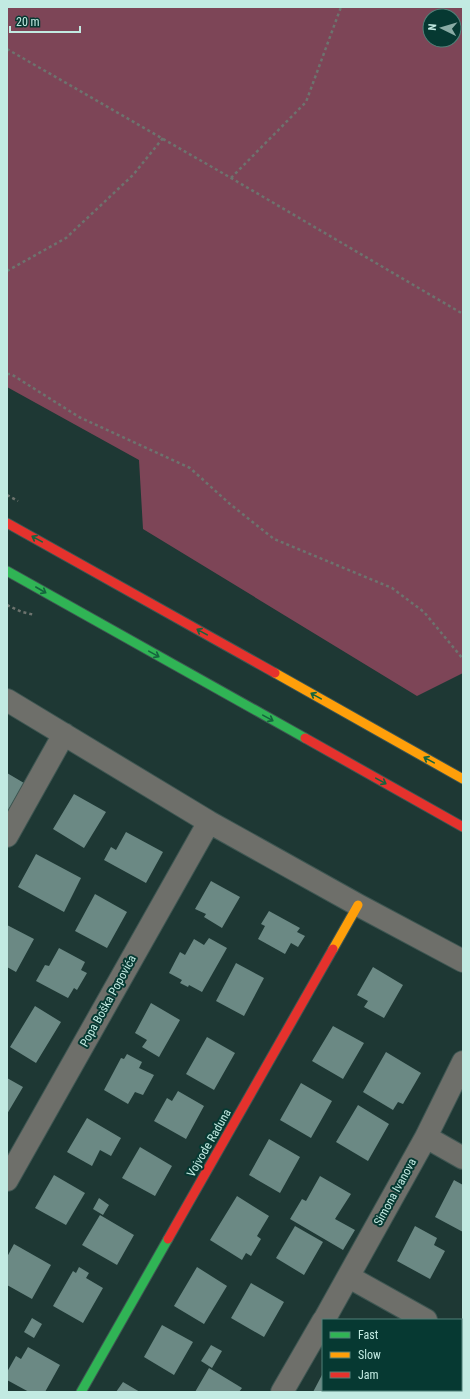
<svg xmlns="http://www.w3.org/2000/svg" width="470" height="1399" font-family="'Roboto Condensed',sans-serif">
  <rect width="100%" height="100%" fill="#1e3834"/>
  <path fill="#7d4557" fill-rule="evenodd" d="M7,7h456v666l-46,23 -274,-167 -4,-69 -132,-73zM430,16h24v24h-24z"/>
  <path fill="#6b8984" d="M7,773l17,10 -17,29z
    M74,794l32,18 -22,36 -31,-19z
    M126,832l37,20 -17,31 -42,-23 7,-13 5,3z
    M36,854l45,24 -17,34 -46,-25z
    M211,881l29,16 -18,31 -18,-11 2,-3 -11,-5z
    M95,894l32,18 -20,36 -32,-17z
    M269,911l31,17 -3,4 8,4 -7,11 -7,-4 -6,11 -27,-15 7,-13 -4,-2z
    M7,925l27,14 -18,33 -9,-5z
    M209,938l18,10 -25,44 -13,-7 -1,2 -8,-4 2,-3 -13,-7 11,-21 5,3 9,-16 10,6z
    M59,948l26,14 -4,8 6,3 -10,17 -3,-2 -6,10 -32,-17 9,-16 4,1z
    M236,963l28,15 -20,38 -28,-15z
    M373,967l30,18 -19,33 -20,-11 4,-6 -11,-6z
    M151,1003l29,17 -21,37 -17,-10 5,-7 -12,-7z
    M35,1006l26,16 -25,41 -26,-16z
    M333,1026l31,17 -21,36 -31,-18z
    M207,1037l28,16 -21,37 -28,-16z
    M386,1052l35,21 -18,31 -5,-2 -5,8 -30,-18z
    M127,1054l15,8 -3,6 15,7 -11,20 -8,-3 -7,12 -24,-14 17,-32 3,1z
    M7,1078l16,9 -16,27z
    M301,1083l31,18 -21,37 -31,-18z
    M178,1091l26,15 -18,33 -32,-18 13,-23 5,3z
    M358,1105l31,19 -21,37 -32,-19z
    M87,1118l34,20 -10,18 -11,-6 -8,16 -25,-14z
    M269,1139l31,18 -20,36 -31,-18z
    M140,1147l32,19 -17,30 -33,-18z
    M54,1175l31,18 -19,32 -31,-17z
    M320,1176l31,18 -16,25 20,11 -12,20 -53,-31 12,-20 4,2z
    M454,1180l9,5v47l-28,-15z
    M237,1196l32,20 -12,20 4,3 -10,17 -5,-3 -4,7 -32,-20z
    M99,1198l10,7 -6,10 -10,-6z
    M100,1215l34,20 -17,30 -35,-20z
    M295,1226l28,16 -19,33 -28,-17z
    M415,1226l22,12 -3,7 11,6 -15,28 -33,-18z
    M14,1244l37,21 -19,34 -25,-14v-28z
    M79,1267l10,6 -3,5 17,10 -20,35 -30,-17 20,-35 3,2z
    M197,1267l30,19 -23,38 -30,-18z
    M251,1283l33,19 -20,35 -33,-19z
    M32,1318l10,6 -8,14 -10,-6z
    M162,1325l31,17 -19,33 -30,-18z
    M211,1345l11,6 -10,17 -11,-7z
    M28,1347l32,18 -15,27h-16l-22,-12v-8l9,-16 5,3z
    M209,1368l33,20 -3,4h-44z
    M323,1373v17h20l-1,2h-29z
    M461,1373l2,1v18h-41l2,-2h37z
    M123,1382l17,10h-24z
    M351,1390h22l4,2h-27z"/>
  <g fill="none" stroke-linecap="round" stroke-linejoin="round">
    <g stroke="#3e5652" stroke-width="24">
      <path id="street" d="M7,700l202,122 149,83 105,56
        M7,836l57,-102
        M426,1137l37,21
        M7,1180l202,-358
        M349,1277l77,43
        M324,1320l102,-183 37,-75
        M461,1340l2,1
        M282,1392l41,-71"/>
    </g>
    <g stroke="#3e5652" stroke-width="11">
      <path id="fast" d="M7,571l298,167
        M81,1392l87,-153"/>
    </g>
    <g stroke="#3e5652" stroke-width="11">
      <path id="slow" d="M275,673l188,106
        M333,949l25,-44"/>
    </g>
    <g stroke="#3e5652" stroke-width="11">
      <path id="jam" d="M7,523l268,150
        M305,738l158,89
        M168,1239l165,-290"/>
    </g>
    <path stroke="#6d736e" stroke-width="2.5" stroke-dasharray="3 3" stroke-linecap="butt" d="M7,49l224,129 232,136
      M231,178l75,-76 35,-95
      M7,271l59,-33 67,-63 30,-37
      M7,374h4l68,43 111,51 40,36 44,35 118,49 32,24 39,47
      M7,495l11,6
      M7,605l15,7 13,3"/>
    <use href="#street" stroke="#6e6f6a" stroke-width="22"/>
    <use href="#fast" stroke="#30b455" stroke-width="9"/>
    <use href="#slow" stroke="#ff9f0a" stroke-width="9"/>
    <use href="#jam" stroke="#e5322d" stroke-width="9"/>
  </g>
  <defs><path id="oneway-shaft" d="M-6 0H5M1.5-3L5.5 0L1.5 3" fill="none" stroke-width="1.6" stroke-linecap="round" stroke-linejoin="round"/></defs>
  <g stroke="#15643e">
    <use href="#oneway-shaft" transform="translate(37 539) rotate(-151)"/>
    <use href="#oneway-shaft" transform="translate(41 590) rotate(30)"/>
    <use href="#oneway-shaft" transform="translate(202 632) rotate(-151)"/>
    <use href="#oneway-shaft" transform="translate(154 654) rotate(29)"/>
    <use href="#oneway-shaft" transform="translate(316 696) rotate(-151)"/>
    <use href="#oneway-shaft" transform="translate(268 718) rotate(29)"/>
    <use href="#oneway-shaft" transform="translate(429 760) rotate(-151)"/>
    <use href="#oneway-shaft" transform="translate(381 781) rotate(29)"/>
  </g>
  <g text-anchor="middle" stroke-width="4" stroke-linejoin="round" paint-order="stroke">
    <g font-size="12" fill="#c2eae2" stroke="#063932">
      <text transform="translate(108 1001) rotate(-61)" y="4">Popa Boška Popovića</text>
      <text transform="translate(209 1143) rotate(-60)" y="4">Vojvode Raduna</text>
      <text transform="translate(395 1192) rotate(-61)" y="4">Simona Ivanova</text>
    </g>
  </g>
  <rect width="470" height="1399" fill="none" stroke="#c2eae2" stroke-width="16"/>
  <rect x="322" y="1319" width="140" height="72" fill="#063932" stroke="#518078"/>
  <rect x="330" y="1332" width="20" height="6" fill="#30b455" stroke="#518078"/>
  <text x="358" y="1339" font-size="12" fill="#c2eae2">Fast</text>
  <rect x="330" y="1352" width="20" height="6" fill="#ff9f0a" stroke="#518078"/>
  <text x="358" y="1359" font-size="12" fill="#c2eae2">Slow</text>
  <rect x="330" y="1372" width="20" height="6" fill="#e5322d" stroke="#518078"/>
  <text x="358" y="1379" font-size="12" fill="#c2eae2">Jam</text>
  <g transform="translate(442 28) rotate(275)"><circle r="19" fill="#063932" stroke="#518078"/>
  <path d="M0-3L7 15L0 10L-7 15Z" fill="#89aca5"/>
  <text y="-6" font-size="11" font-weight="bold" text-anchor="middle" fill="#c2eae2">N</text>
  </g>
  <path d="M10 26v6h70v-6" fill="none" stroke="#c2eae2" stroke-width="2"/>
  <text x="16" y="26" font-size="12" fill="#c2eae2" stroke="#063932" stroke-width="3" paint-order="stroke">20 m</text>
</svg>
